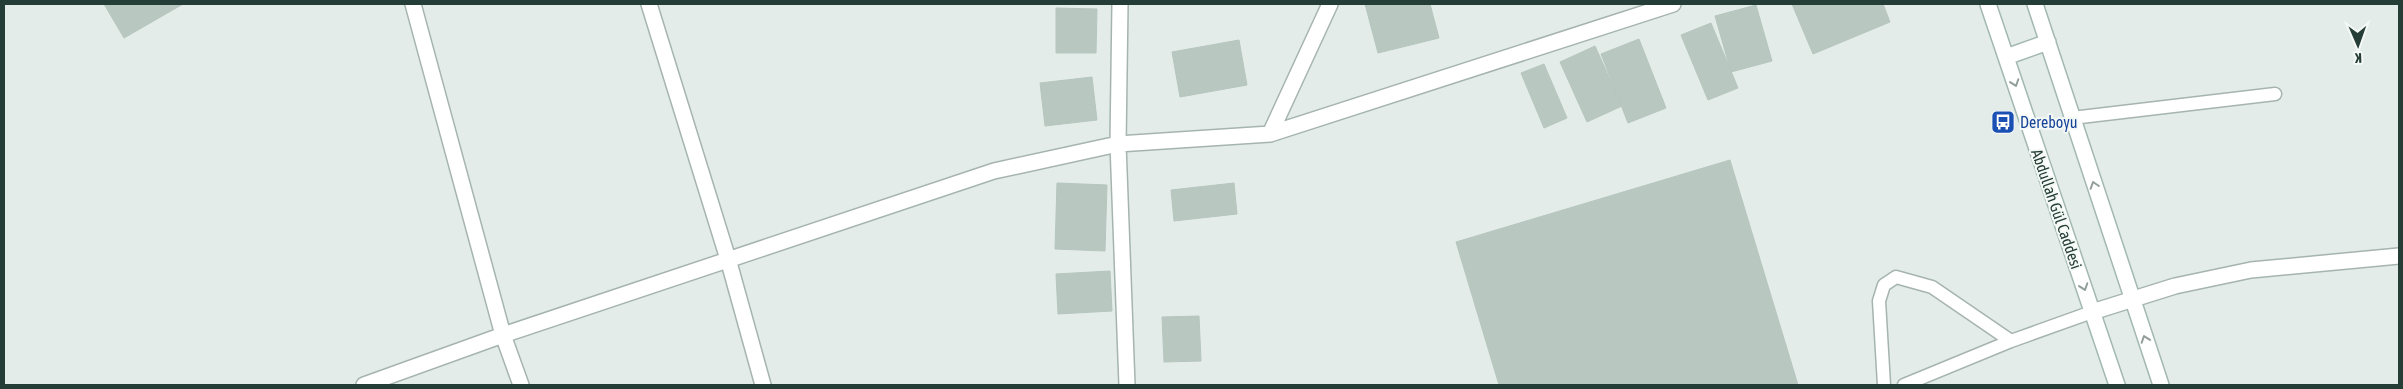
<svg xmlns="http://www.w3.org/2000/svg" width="2403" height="389" font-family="'Asap Condensed',sans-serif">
  <rect width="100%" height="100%" fill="#e3ece8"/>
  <path fill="#b9c7c1" stroke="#b6c6bf" d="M104,4h79l-59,34z
    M1365,4h65l9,34 -61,15z
    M1792,4h91l7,18 -77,32z
    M1756,5l16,56 -41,11 -16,-56z
    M1056,8l41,1 -1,44h-40z
    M1711,23l27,65 -30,12 -27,-65z
    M1639,39l27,69 -38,15 -27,-69z
    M1239,40l8,45 -67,12 -8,-45z
    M1595,46l27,60 -35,16 -27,-60z
    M1544,64l23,54 -23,10 -23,-55z
    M1092,77l5,43 -52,6 -5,-43z
    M1730,160l68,225h-299l-43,-143z
    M1057,183l50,2 -2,66 -50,-2z
    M1234,183l3,31 -63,7 -3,-31z
    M1110,271l2,40 -54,3 -2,-40z
    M1199,316l2,45 -37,1 -2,-45z"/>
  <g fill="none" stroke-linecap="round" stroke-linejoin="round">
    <g stroke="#a6b4af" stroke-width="15">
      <path id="lane" d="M2072,118l203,-24
        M1884,385l-5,-84 5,-16 12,-8 36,10 79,54
        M1904,385l107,-44 81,-29"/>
    </g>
    <g stroke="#a6b4af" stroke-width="18">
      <path id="street" d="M413,4l90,331 18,50
        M649,4l79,255 35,126
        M1120,4l-2,140 9,241
        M1270,134l60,-130
        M2092,312l83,-26 76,-16 148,-14
        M364,385l139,-50 491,-164 124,-27 152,-10 403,-130"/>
    </g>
    <g stroke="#a2b8b0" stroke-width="18">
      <path id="secondary" d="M1988,4l129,381
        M2035,4l126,381
        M2006,57l42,-15"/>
    </g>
    <use href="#lane" stroke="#fff" stroke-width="12"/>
    <use href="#street" stroke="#fff" stroke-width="15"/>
    <use href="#secondary" stroke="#fff" stroke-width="15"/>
  </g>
  <defs><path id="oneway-chevron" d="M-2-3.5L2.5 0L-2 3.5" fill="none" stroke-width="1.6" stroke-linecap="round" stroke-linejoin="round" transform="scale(1.25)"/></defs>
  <g stroke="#929e9a">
    <use href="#oneway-chevron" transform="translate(2015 83) rotate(71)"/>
    <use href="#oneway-chevron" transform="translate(2094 185) rotate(-108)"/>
    <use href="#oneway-chevron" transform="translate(2084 287) rotate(71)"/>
    <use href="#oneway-chevron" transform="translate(2145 339) rotate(-109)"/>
  </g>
  <defs>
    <g id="bus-square" transform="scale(1.25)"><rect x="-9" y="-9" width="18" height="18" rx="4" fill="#1a4fb4" stroke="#f4f9f6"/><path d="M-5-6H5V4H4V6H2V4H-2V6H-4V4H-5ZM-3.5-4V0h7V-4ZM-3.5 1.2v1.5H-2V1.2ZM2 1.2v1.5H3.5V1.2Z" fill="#fff"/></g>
  </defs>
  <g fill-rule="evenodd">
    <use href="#bus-square" x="2003" y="122"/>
  </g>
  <g text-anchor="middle" stroke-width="4" stroke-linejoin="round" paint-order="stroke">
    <g font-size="16" fill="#164399" stroke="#f4f9f6" text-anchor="start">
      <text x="2020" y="128">Dereboyu</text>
    </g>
    <g font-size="16" fill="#243d36" stroke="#f4f9f6">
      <text transform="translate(2057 209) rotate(71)" y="6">Abdullah Gül Caddesi</text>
    </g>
  </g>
  <rect width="2403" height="389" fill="none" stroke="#243d36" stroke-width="10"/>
  <g transform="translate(2358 45) rotate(178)" stroke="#f4f9f6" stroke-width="4" paint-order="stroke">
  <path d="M0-4L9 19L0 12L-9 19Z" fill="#243d36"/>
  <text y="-8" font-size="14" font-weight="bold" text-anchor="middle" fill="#243d36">K</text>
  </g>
</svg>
